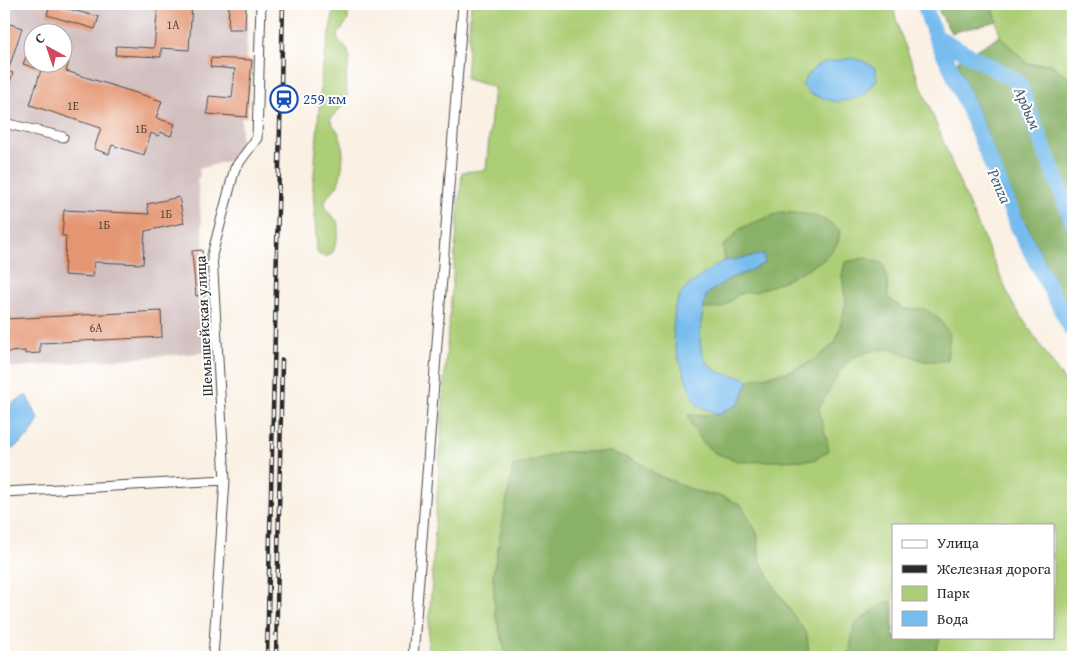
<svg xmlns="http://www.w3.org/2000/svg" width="1077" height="661" font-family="'Gentium Book Plus',serif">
  <rect width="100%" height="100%" fill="#fff"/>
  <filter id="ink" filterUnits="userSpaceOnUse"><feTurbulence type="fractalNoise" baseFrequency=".02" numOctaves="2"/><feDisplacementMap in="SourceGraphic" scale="10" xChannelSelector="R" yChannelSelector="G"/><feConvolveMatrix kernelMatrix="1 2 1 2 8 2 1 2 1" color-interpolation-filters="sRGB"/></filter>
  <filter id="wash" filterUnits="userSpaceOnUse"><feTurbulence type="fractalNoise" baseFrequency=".0096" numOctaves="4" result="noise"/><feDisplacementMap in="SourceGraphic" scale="20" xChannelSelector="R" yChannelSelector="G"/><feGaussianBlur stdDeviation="1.12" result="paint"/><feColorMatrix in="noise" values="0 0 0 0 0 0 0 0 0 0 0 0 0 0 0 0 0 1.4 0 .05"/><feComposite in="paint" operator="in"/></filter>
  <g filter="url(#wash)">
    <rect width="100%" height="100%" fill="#faf0e3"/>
    <path fill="#d2bfbf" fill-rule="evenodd" d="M4,4h244l-2,56h6l-5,57h-5l-2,27 -6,15 -35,10 1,8 -3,1 7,72h-2l9,102 -207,16zM32,32h30v30h-30z"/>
    <path fill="#acce76" stroke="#6c7c50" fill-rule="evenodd" d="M335,4h9c1,4 4,8 4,12 1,9 -10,13 -11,22l11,13 2,8 -4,17 1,21 -4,8 -13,15c3,6 8,10 10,16 5,14 3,38 -3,50 -4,6 -13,11 -12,19 1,9 10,11 13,18 2,5 -3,27 -6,30 -3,5 -10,3 -14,1l-1,-3 -4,-64 9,-116z
      M471,4h421l8,29 63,158 49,112 61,91v263h-264l-2,-22 -31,-45 -16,-30 -3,-27 -33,-36 -28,-6 -41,-17 -12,-10 -33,-12h-47l-62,86 -8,37 2,38 12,44h-80l18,-288 17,-197 24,-2 8,-83 -28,-8zM893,525h160v112h-160z
      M992,4h81v77l-22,-17h-24l-27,-28z"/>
    <path fill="#89b167" stroke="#5a6e49" d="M935,4h57l5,17 -46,12z
      M1000,36l27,28h24l22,17v235l-54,-106 -62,-149z
      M782,212c24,2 40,2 58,19l-2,12 -12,15 -15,9 -27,14 -29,11h-9l-8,3 -16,13 -18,1 2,-14 24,-17 17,-6 17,-17 -39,6 -2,-15 17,-17 20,-9z
      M866,258l17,6 4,14 1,20 15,11h22l14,10 11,15 -3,27h-23l-31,-12 -19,1 -22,8 -12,13 -21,37c2,15 8,28 10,43l-15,9 -73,2 -26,-9 -11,-9 -11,-16 -5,-13h30l21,-11 10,-24 42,-9 23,-11 22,-18 10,-39 -4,-27 3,-14z
      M563,452h48l32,12 12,10 41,17 28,6 18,9 15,27 3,27 16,30 31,45 2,22h-302l-12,-44 -2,-38 20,-109z
      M884,602h9v35h47l-6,20h-85l5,-32z"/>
    <path fill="#77bcee" stroke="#51748c" d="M851,58l12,3 12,7 2,11 -10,14 -11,5 -20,4 -26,-8 -8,-10c3,-5 6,-10 10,-14 9,-11 27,-8 39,-12z
      M764,254v9l-17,9 -17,6 -24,17c-4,24 -16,64 13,77 10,4 20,3 30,8l-10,24 -21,11 -21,-10 -8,-18 -13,-36 -3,-20 2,-25 8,-16 32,-24 10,-5z
      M26,395l13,25 -10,16 -18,14h-7v-43h3z"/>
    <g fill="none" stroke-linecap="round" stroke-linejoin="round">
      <path stroke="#77bcee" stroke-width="16" d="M924,4l11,32 15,30 69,163 54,103
        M935,36l83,46 55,140"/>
    </g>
    <g id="blocks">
      <path fill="#e49672" d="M50,4l49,13 -4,12 -48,-14z
        M158,4h34l-3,46 -28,-2v9l-46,-2 1,-9 38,2z
        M229,4h17l-1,25h-17z
        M4,22l18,6 -14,43 5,2 -8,23h-1z
        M31,45h1v17h37l-3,9 96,30 -6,17 19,6 -4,12 -11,-4 -2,4 -7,-3 -7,22 -32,-10 -3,9 -15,-5 7,-21 -71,-23 11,-35 -18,-6z
        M211,58l41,2 -5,57 -40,-3 2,-18 23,2 3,-29 -25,-2z
        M179,197l5,26 -39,8 -2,33 -49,-2 -1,15 -29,-2 2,-39h-4l2,-26 85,4 -2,-10z
        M202,250l4,45 -10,1 -4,-45z
        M161,311l1,26 -122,6v10l-15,1v-3l-18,1 -2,-33z"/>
    </g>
  </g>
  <g filter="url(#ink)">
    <use href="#blocks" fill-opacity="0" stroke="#4a4947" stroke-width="1"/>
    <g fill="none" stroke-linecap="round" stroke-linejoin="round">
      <g stroke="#4a4947" stroke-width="11">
        <path id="minor" d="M4,123l59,14
          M4,492l221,-12
          M213,657l12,-177 -13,-225 23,-87 22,-30 4,-134
          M413,657l50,-653"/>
      </g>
      <use href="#minor" stroke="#fff" stroke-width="9"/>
      <g stroke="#2b2b2b" stroke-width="4.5">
        <path id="rail" d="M267,657l16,-653
          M276,657l6,-297"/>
      </g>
      <use href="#rail" stroke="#fff" stroke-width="2.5" stroke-dasharray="8" stroke-linecap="butt"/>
    </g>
  </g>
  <defs>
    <g id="station-ring" transform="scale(1.4375)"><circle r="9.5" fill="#fff" stroke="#1a4fb4" stroke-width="1.5"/><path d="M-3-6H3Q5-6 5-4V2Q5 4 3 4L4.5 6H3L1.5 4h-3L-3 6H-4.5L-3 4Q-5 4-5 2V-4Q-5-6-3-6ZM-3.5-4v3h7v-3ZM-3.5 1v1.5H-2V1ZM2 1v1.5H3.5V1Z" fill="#1a4fb4"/></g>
  </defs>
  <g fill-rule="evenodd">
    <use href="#station-ring" x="284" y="99"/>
  </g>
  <g text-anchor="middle" stroke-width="4" stroke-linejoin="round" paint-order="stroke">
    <g font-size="12" fill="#59463d">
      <text x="173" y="29">1А</text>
      <text x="73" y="110">1Е</text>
      <text x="141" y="133">1Б</text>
      <text x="166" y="218">1Б</text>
      <text x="104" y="229">1Б</text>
      <text x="96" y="332">6А</text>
    </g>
    <g font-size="15" fill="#164399" stroke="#fff" text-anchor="start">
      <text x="303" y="104">259 км</text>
    </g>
    <g font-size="15" fill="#2b2b2b" stroke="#fff">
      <text transform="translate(204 326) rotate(-93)" y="5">Шемышейская улица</text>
    </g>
    <g font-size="16" font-style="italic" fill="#465e6f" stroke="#fff">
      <text transform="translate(1028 108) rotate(67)" y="6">Ардым</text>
      <text transform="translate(1000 186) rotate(66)" y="6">Penza</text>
    </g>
  </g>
  <rect width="1077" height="661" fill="none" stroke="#fff" stroke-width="20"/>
  <rect x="892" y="524" width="162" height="115" fill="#ffffff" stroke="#aaaaaa"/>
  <rect x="902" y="540" width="25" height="8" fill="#ffffff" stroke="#aaaaaa"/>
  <text x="937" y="548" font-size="15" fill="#2b2b2b">Улица</text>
  <rect x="902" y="565" width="25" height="8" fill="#2b2b2b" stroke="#aaaaaa"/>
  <text x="937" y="574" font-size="15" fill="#2b2b2b">Железная дорога</text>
  <rect x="902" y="586" width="25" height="15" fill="#acce76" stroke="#aaaaaa"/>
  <text x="937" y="598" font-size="15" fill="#2b2b2b">Парк</text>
  <rect x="902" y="611" width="25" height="15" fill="#77bcee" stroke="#aaaaaa"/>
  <text x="937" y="624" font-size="15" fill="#2b2b2b">Вода</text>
  <g transform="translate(48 48) rotate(320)"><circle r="24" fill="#ffffff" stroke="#aaaaaa"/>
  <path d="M0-4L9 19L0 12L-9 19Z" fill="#d1495b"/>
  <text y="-8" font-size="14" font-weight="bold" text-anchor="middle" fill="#2b2b2b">С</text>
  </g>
</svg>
